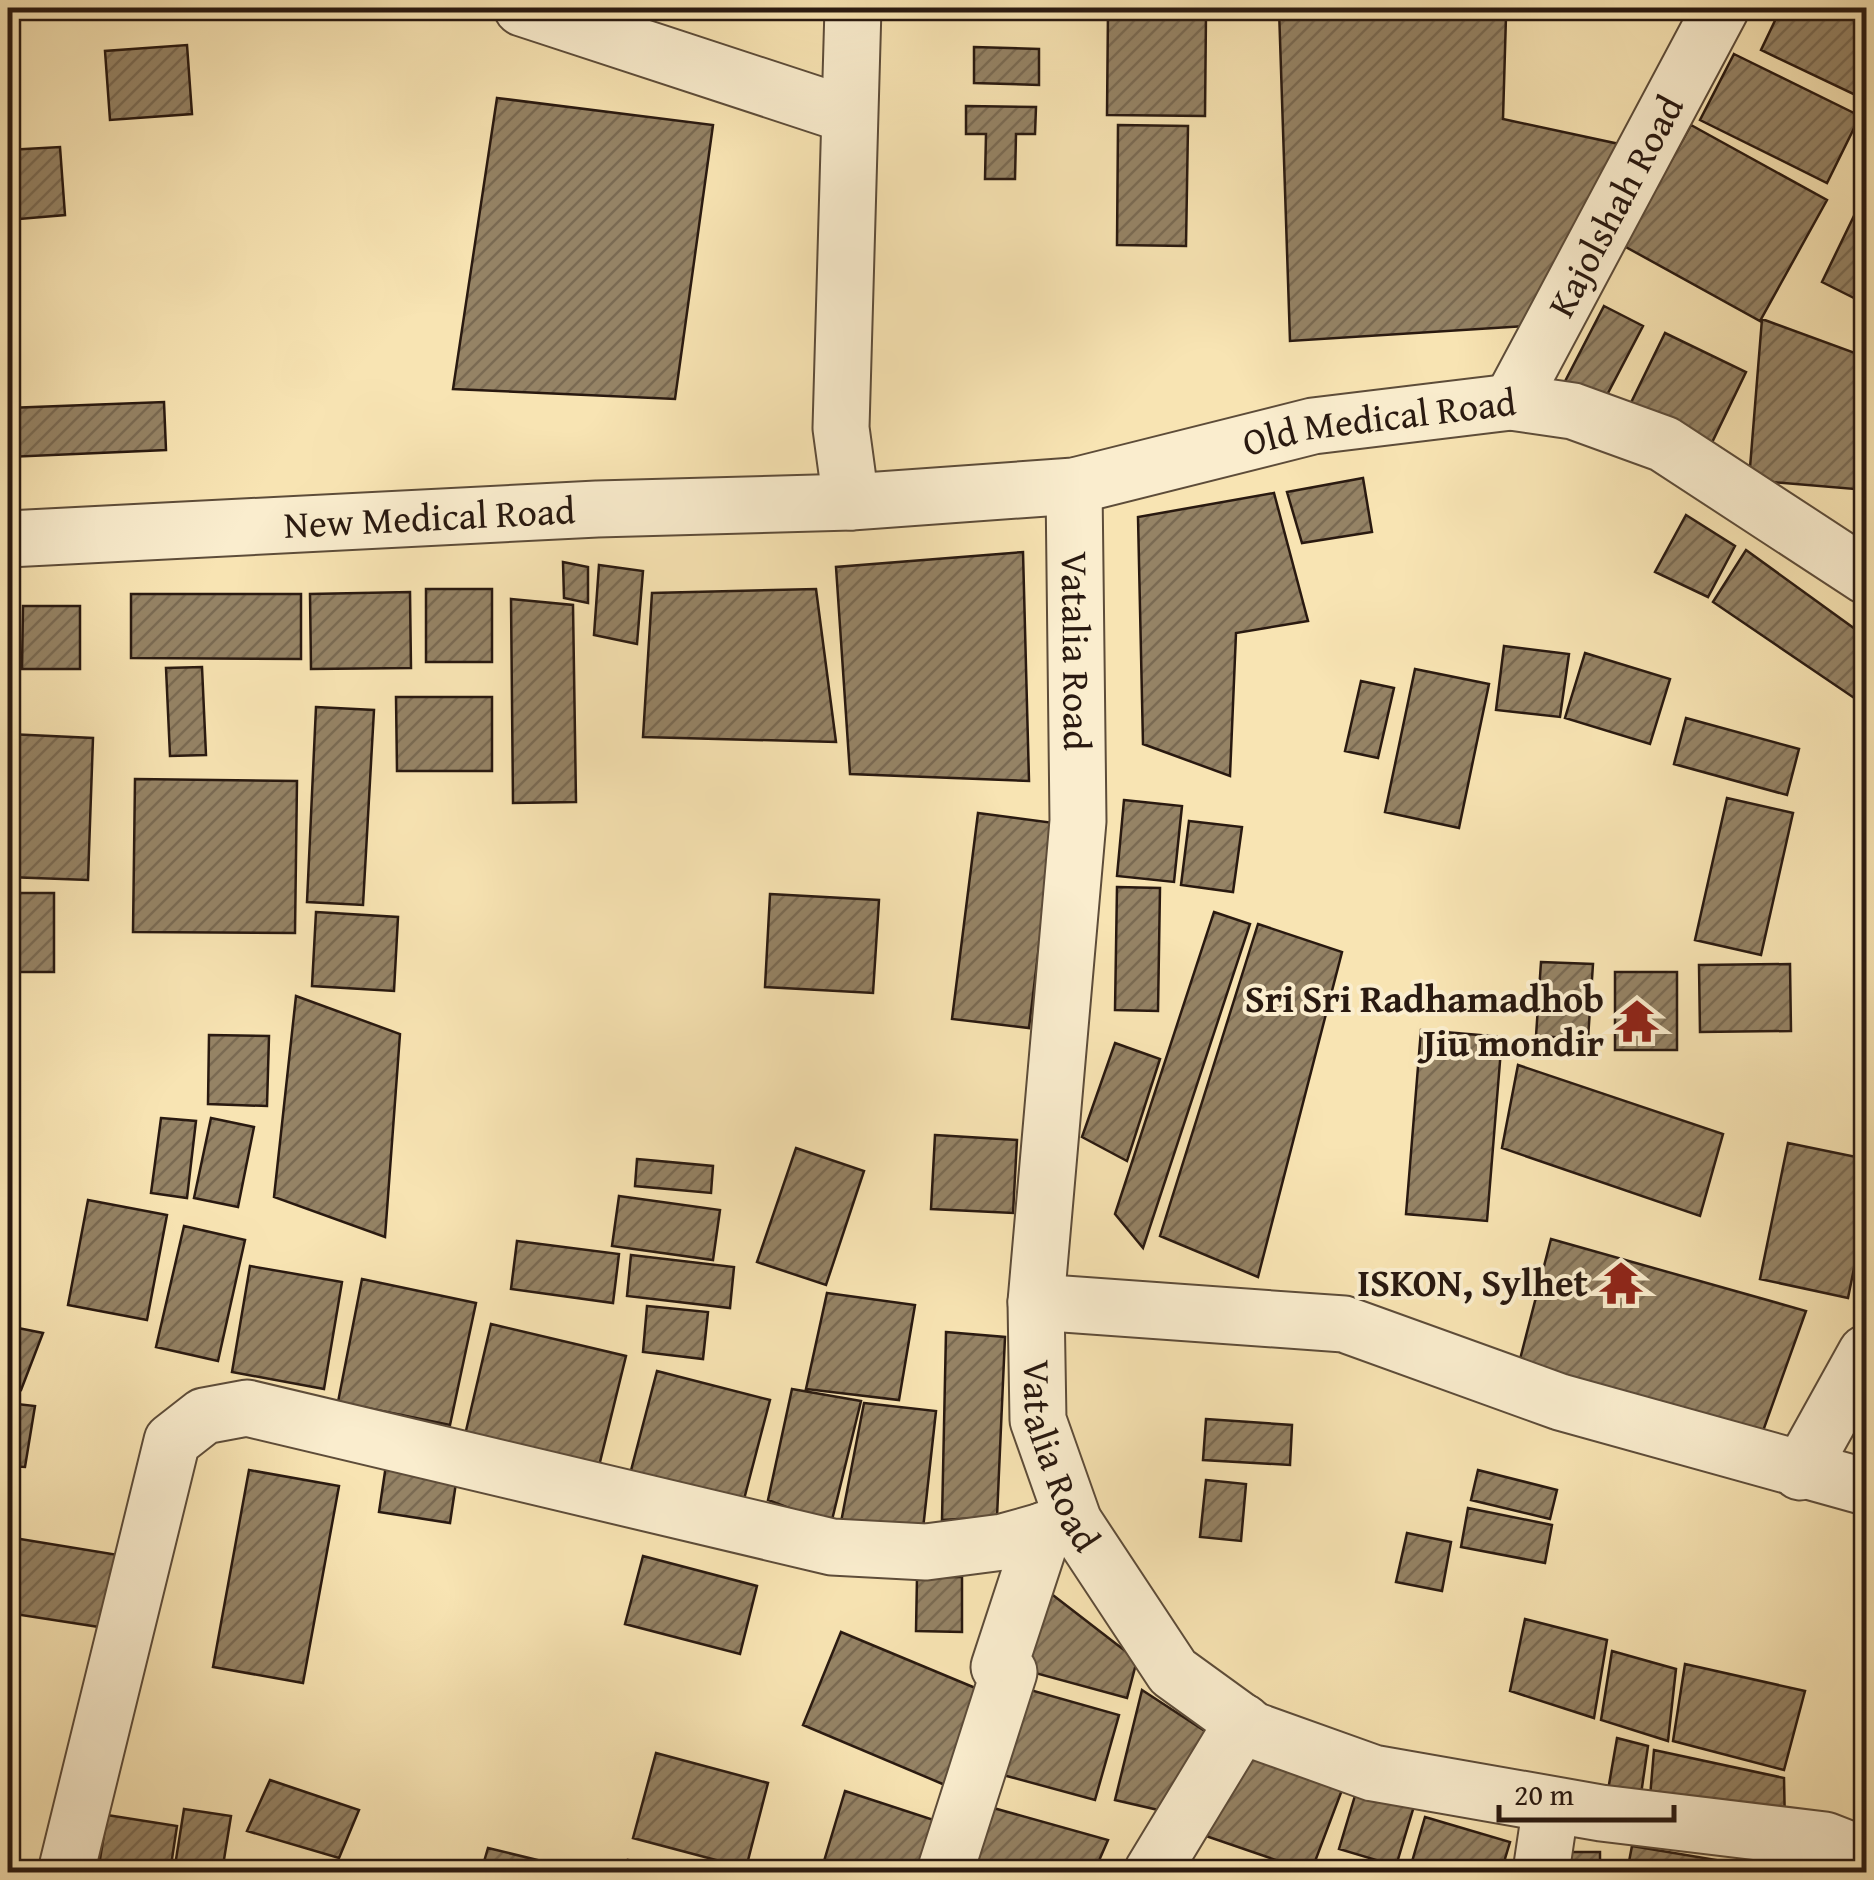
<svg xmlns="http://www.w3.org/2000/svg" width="1874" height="1880" font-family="'Gentium Book Plus',serif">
  <defs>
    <pattern id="building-hatch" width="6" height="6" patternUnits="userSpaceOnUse" patternTransform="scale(2.5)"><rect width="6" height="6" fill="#958365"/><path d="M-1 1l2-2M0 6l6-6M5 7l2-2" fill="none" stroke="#7a6a52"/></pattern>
  </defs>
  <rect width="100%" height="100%" fill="#f8e4b3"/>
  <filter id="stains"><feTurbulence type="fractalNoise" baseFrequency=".002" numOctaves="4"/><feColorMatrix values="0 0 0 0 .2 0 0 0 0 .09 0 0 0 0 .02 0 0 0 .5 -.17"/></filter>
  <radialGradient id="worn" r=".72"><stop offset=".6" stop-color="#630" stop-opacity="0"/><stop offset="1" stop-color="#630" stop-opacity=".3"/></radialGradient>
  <path fill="url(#building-hatch)" stroke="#291910" stroke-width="2.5" d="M1781,8h85v92l-105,-50z
    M1279,9l227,7 -3,103 116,25 -92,182 -237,15z
    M1108,11l98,2 -1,103 -98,-1z
    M187,45l5,69 -82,6 -5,-69z
    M974,47l65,2v36l-65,-2z
    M1734,54l126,62 -33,67 -127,-63z
    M497,98l216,27 -38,274 -222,-10z
    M966,106l70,1 -1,27h-19l-1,45h-30l1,-45h-20z
    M1118,125l70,1 -2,120 -69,-1z
    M1691,125l136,75 -67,121 -136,-75z
    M60,147l5,68 -57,5v-70z
    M1866,191v113l-44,-22z
    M1604,306l39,20 -46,88 -39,-19z
    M1762,319l104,38v133l-117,-10z
    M1665,333l81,39 -41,85 -81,-40z
    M164,402l2,48 -158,7v-49z
    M1363,478l9,54 -70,11 -15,-51z
    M1274,493l34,128 -72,12 -6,143 -87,-32 -5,-227z
    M1686,515l49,31 -27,51 -53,-25z
    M1746,550l120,87v69l-153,-104z
    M1023,552l6,229 -179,-7 -14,-207z
    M563,562l25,5v36l-24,-5z
    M599,565l44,6 -6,73 -43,-9z
    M426,589h66v73h-66z
    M816,589l20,153 -193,-5 9,-144z
    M410,592l1,76 -100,1 -1,-75z
    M131,594h170v65l-170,-1z
    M511,599l62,6 3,197 -63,1z
    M8,600h10l1,80h-11z
    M23,606h57v63h-58z
    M1504,646l65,8 -9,63 -64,-7z
    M1585,653l85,26 -20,65 -85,-26z
    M202,667l4,88 -36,1 -4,-88z
    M1415,669l74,15 -30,144 -74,-16z
    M1361,681l33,7 -16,70 -33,-7z
    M396,697h96v74h-95z
    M316,707l58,3 -11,195 -56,-3z
    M1686,718l113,31 -12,46 -113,-31z
    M8,734l85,4 -5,142 -80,-3z
    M135,779l162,2 -2,152 -162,-1z
    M1727,798l66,15 -32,142 -66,-15z
    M1124,800l58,6 -8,76 -57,-6z
    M978,813l76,10 -25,205 -77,-9z
    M1189,821l53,6 -9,65 -52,-7z
    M1117,887l43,1 -2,123 -43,-1z
    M8,893h46v79h-46z
    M770,894l109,6 -6,93 -108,-6z
    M316,912l82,5 -4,74 -82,-5z
    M1214,912l36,12 -107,324 -28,-34z
    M1258,924l84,28 -84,325 -98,-41z
    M1541,962l52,2 -5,75 -52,-3z
    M1790,964l1,67 -91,1 -1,-67z
    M1615,972h62v78h-62z
    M296,996l104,38 -15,203 -111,-40z
    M1421,1030l81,7 -15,184 -81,-7z
    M209,1035l60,1 -2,70 -59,-2z
    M1115,1043l45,16 -33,102 -45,-24z
    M1518,1065l205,69 -23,82 -198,-68z
    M161,1118l35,3 -9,77 -36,-5z
    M211,1118l43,9 -16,80 -44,-9z
    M935,1135l82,5 -4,73 -82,-4z
    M1788,1143l78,16v50l-18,89 -88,-19z
    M796,1148l68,23 -38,114 -69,-23z
    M637,1159l76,7 -2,27 -76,-7z
    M619,1196l101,14 -7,50 -101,-14z
    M88,1200l79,15 -20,105 -79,-15z
    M184,1226l61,14 -27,121 -62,-14z
    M1551,1239l255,72 -48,134 -241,-74z
    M517,1241l102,13 -6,49 -102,-14z
    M631,1255l103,12 -4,41 -103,-12z
    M250,1266l92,16 -18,107 -92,-17z
    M362,1279l114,24 -26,122 -112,-23z
    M827,1293l88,12 -16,95 -93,-11z
    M647,1306l61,6 -5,47 -60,-7z
    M491,1324l135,32 -27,110 -134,-31z
    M8,1326l35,7 -22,57 -13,-2z
    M946,1332l59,5 -8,180 -55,3z
    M657,1371l113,29 -28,107 -113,-29z
    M792,1389l69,12 -30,123 -63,-24z
    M8,1403l27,3 -10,61 -17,-1z
    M864,1403l72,8 -13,118 -82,-7z
    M1206,1419l86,6 -2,40 -87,-5z
    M386,1465l71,11 -7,47 -71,-11z
    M249,1470l90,16 -36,197 -90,-16z
    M1478,1470l79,20 -7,29 -79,-19z
    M1206,1480l40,4 -5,57 -41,-4z
    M1468,1508l84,17 -7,38 -84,-16z
    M1407,1533l44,9 -9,49 -46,-9z
    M8,1537l116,19 -12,73 -104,-16z
    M643,1556l114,30 -17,68 -115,-30z
    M917,1577h45v55l-46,-1z
    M1036,1582l101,78 -10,38 -114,-31z
    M1525,1619l82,21 -13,78 -84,-27z
    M841,1632l144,60 -40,93 -142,-60z
    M8,1645l10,2 -10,60z
    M1612,1651l64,18 -8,72 -67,-21z
    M1685,1664l120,27 -21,79 -111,-29z
    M1016,1686l103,29 -24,85 -103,-28z
    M1142,1690l75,49 -37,76 -65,-15z
    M1617,1738l31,8 -9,62 -33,-6z
    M1231,1749l111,41 -31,82 -111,-38z
    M1654,1750l130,28 1,49 -136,-18z
    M656,1753l112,30 -22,85 -113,-30z
    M270,1780l89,30 -20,48 -92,-27z
    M1357,1789l57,17 -18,60 -57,-17z
    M845,1791l104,34 -14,47h-99l-14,-4z
    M979,1804l129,36 -14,32h-130z
    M184,1809l47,7 -9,56h-48z
    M107,1815l70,11 -7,46h-72z
    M1425,1817l85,25 -9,30h-92z
    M1632,1846l84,14 -2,12h-87z
    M488,1848l99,24h-106z
    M1548,1852h52v20h-52z
    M628,1860l81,11v1h-82z
    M1172,1860l55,12h-60z"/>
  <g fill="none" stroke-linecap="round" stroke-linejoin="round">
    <g stroke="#5d4c39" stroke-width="59">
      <g id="minor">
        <path d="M522,8l326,107"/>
        <path id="s1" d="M1511,402l210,-394"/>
        <path id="s2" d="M1074,486l4,335 -42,481 2,118 36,102 99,150 80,58 120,43 228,40 224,27 41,16"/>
        <path d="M851,502l-10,-74 12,-420"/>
        <path id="s3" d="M8,539l589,-30 254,-7 223,-16 239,-60 198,-24 62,9 91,33 202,132"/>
        <path d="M1036,1302l308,22 216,78 306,85"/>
        <path d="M1800,1472l66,-119"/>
        <path d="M66,1872l106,-431 32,-25 43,-8 585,139 94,5 77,-10 71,-20"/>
        <path d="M945,1872l64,-200 -10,-5 45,-137"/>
        <path d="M1152,1872l91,-150"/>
        <path d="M1541,1872l10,-67"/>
      </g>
    </g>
    <use href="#minor" stroke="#faedce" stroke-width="55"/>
  </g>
  <defs>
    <g id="temple-bare" transform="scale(3.45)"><path d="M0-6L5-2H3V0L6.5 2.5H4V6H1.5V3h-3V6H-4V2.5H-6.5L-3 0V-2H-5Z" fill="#8f2418" stroke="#faedce" stroke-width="2.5" paint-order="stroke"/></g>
  </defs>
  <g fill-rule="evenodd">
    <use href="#temple-bare" x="1637" y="1021"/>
    <use href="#temple-bare" x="1621" y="1283"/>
  </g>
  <g text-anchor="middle" stroke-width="8" stroke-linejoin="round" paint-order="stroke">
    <g font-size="38" fill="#291910" stroke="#faedce">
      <text dy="13" stroke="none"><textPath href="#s1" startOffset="222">Kajolshah Road</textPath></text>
      <text dy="13" stroke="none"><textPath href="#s3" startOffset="1380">Old Medical Road</textPath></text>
      <text dy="13" stroke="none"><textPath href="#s3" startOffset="422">New Medical Road</textPath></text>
      <text dy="13" stroke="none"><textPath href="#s2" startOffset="165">Vatalia Road</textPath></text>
      <text dy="13" stroke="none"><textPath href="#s2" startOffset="975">Vatalia Road</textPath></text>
    </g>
    <g font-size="38" font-weight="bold" fill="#291910" stroke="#faedce" text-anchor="end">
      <text x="1604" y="1012">Sri Sri Radhamadhob<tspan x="1604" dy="44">Jiu mondir</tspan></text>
      <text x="1588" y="1296">ISKON, Sylhet</text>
    </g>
  </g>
  <rect width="1874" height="1880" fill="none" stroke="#f8e4b3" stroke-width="40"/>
  <rect x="10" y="10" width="1854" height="1860" fill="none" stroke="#291910" stroke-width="5"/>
  <rect x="20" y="20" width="1834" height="1840" fill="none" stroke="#291910" stroke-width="2.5"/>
  <path d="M1499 1805v15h175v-15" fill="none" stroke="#291910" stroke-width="5"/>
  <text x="1514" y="1805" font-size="30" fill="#291910" stroke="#faedce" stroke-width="8" paint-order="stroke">20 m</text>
  <rect width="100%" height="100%" filter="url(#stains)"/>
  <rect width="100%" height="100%" fill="url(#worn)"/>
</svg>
